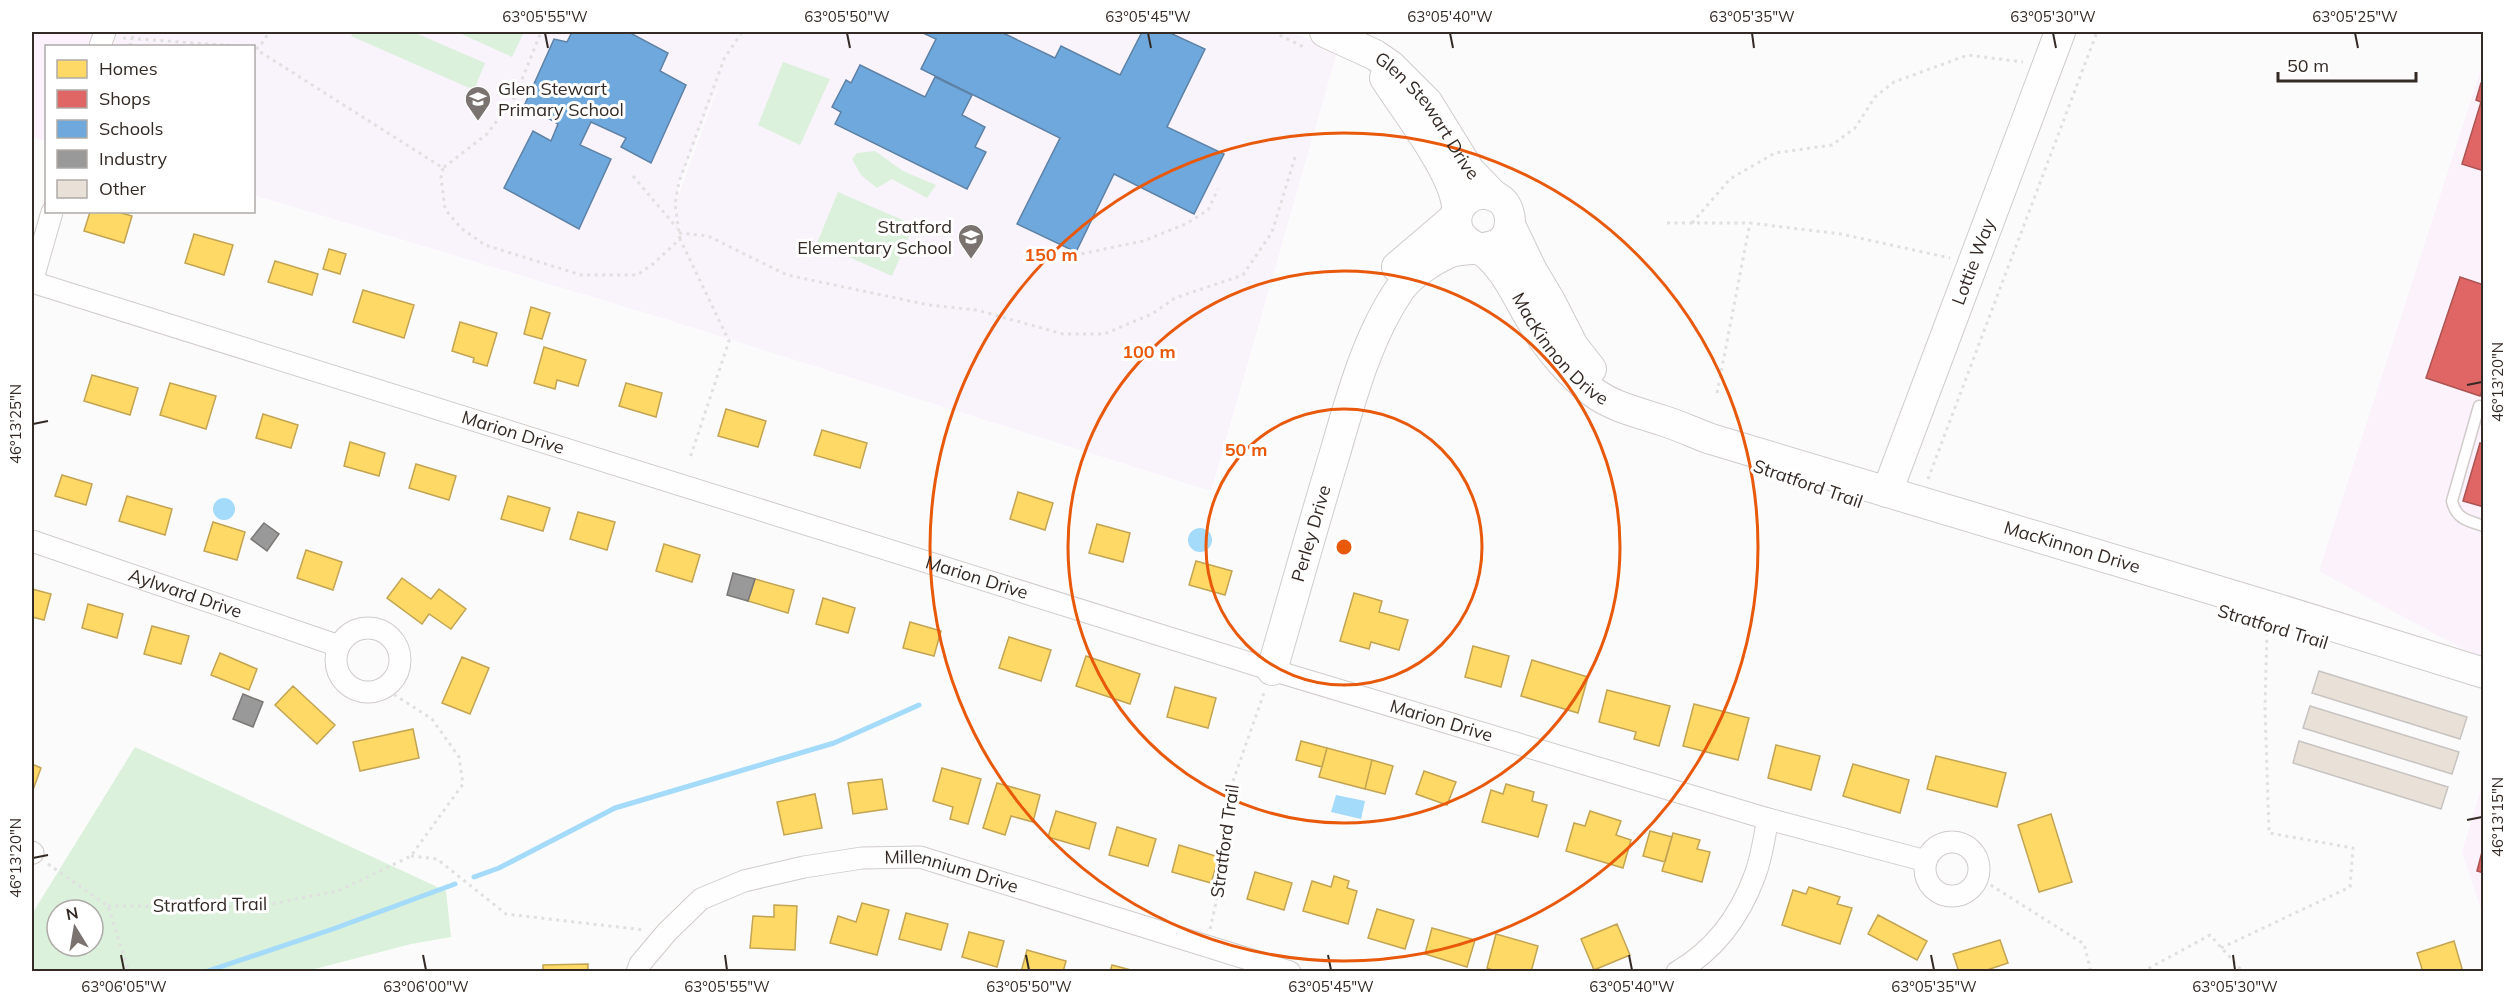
<svg xmlns="http://www.w3.org/2000/svg" width="2515" height="1003" font-family="Mulish,sans-serif">
  <rect width="100%" height="100%" fill="#fbfbfb"/>
  <path fill="#fbf2fc" d="M32,32h105l-4,14h-87v95l-14,-4z
    M2483,63v597l-164,-89z
    M2483,782v134l-21,-64z"/>
  <path fill="#f9f3fc" fill-rule="evenodd" d="M137,32h1155l45,20 -126,439 -555,-175 -402,-121v-149h-121zM716,89l1,1 -40,110 2,-18z"/>
  <path fill="#dbf1db" fill-rule="evenodd" d="M353,32h60l72,31 -11,27 -123,-54z
    M457,32h67l-12,25z
    M783,62l47,17 -30,66 -42,-20z
    M875,151l28,20 33,14 -9,13 -35,-19 -15,9 -16,-13 -9,-16 5,-6z
    M838,192l76,33 -22,51 -75,-33z
    M135,747l311,144 5,46 -40,7 -104,27h-275v-57zM57,910h36v36h-36z"/>
  <path fill="#a4dafa" d="M213 509a11 11 0 1 1 22 0a11 11 0 1 1-22 0Z
    M1188 540a12 12 0 1 1 24 0a12 12 0 1 1-24 0Z
    M1336,795l29,6 -4,18 -30,-7z"/>
  <path fill="#ffd966" stroke="#c2a452" stroke-width="1.5" d="M90,212h28l14,4 -8,27 -40,-12z
    M194,234l39,11 -9,30 -39,-12z
    M329,249l17,5 -6,20 -17,-5z
    M275,261l43,13 -6,21 -44,-13z
    M363,290l51,15 -10,33 -51,-16z
    M531,307l19,6 -8,26 -18,-5z
    M460,322l37,11 -10,33 -14,-4 1,-4 -22,-7z
    M544,347l42,13 -8,26 -21,-6 -2,9 -21,-6z
    M92,375l46,13 -8,27 -46,-14z
    M170,383l46,13 -10,33 -46,-14z
    M626,383l36,10 -6,24 -37,-11z
    M726,409l40,12 -8,26 -40,-11z
    M263,414l35,11 -7,23 -35,-10z
    M822,430l45,13 -7,25 -46,-13z
    M350,442l35,11 -6,23 -35,-10z
    M416,464l40,12 -7,24 -40,-12z
    M62,475l30,9 -6,21 -31,-9z
    M1018,492l35,11 -8,27 -35,-11z
    M127,496l45,13 -7,26 -46,-14z
    M508,496l42,12 -7,23 -42,-12z
    M578,512l37,10 -8,28 -37,-11z
    M213,522l32,10 -8,28 -33,-9z
    M1097,524l33,9 -7,29 -34,-9z
    M664,544l36,11 -8,27 -36,-11z
    M306,550l36,12 -9,28 -36,-12z
    M1196,561l36,10 -7,24 -36,-10z
    M402,578l29,21 8,-10 27,20 -15,20 -22,-15 -7,10 -35,-26z
    M755,579l39,11 -6,23 -40,-12z
    M32,589l19,5 -7,26 -12,-3z
    M1354,593l28,8 -3,11 29,8 -9,30 -28,-8 -2,7 -29,-8z
    M823,598l32,10 -7,25 -32,-9z
    M88,604l35,10 -6,24 -35,-10z
    M910,622l31,9 -7,25 -31,-8z
    M152,626l37,10 -8,28 -37,-10z
    M1009,637l42,13 -10,31 -42,-13z
    M1473,646l36,10 -8,31 -36,-10z
    M220,653l37,16 -8,21 -38,-15z
    M1086,656l54,18 -10,30 -54,-18z
    M462,657l27,11 -19,46 -28,-11z
    M1532,660l56,17 -10,36 -57,-17z
    M293,686l42,39 -18,19 -42,-39z
    M1175,687l41,11 -8,30 -41,-11z
    M1607,690l63,16 -11,40 -25,-7 2,-7 -37,-10z
    M1694,704l55,14 -11,42 -55,-14z
    M413,729l6,29 -59,13 -7,-29z
    M1301,741l26,7 -5,19 -26,-7z
    M1776,745l44,11 -9,34 -43,-12z
    M1327,748l45,12 -7,29 -46,-12z
    M1936,756l70,17 -9,34 -70,-18z
    M1372,760l21,6 -8,28 -20,-5z
    M32,764l9,4 -8,22 -1,-1z
    M1853,764l56,16 -9,33 -57,-17z
    M942,768l39,11 -13,45 -18,-5 3,-12 -20,-6z
    M1424,771l32,11 -9,23 -31,-11z
    M882,779l5,30 -34,5 -5,-31z
    M997,783l43,12 -7,27 -22,-6 -6,19 -22,-7z
    M1506,784l28,8 -2,9 15,4 -9,32 -56,-15 9,-32 12,4z
    M815,794l7,34 -38,7 -7,-33z
    M1056,811l40,12 -7,26 -41,-12z
    M1590,811l31,10 -5,14 15,5 -8,28 -57,-17 8,-28 11,3z
    M2051,814l21,68 -33,10 -21,-67z
    M1117,827l39,12 -8,27 -39,-11z
    M1650,831l22,6 -7,25 -22,-6z
    M1673,833l27,7 -3,9 13,3 -8,30 -40,-11z
    M1179,845l40,12 -8,26 -39,-11z
    M1255,872l37,11 -8,27 -37,-11z
    M1334,876l15,5 -2,7 10,3 -9,33 -45,-13 9,-30 19,6z
    M1809,887l31,10 -3,7 15,4 -12,36 -58,-19 11,-35 13,4z
    M862,903l27,7 -12,45 -47,-12 8,-27 18,6z
    M774,905l23,1 -2,44 -45,-2 3,-32 21,1z
    M1377,909l37,11 -9,29 -37,-11z
    M906,913l42,11 -7,26 -42,-11z
    M1878,915l49,26 -10,19 -49,-26z
    M1617,924l13,31 -36,15 -13,-31z
    M1432,928l43,12 -8,27 -42,-13z
    M969,932l35,9 -7,26 -35,-10z
    M1496,934l42,12 -7,26h-33l-11,-4z
    M2000,940l8,23 -27,9h-22l-6,-18z
    M2454,941l9,31h-40l-6,-19z
    M1027,950l39,11 -3,11h-42z
    M588,964v8h-45v-7z
    M1112,965l19,5 -1,2h-20z"/>
  <path fill="#e06666" stroke="#ac5452" stroke-width="1.5" d="M2481,83h3v88l-22,-7 19,-62 -5,-2z
    M2460,277l24,8v100l-4,11 -54,-18z
    M2480,443l4,1v63l-21,-6z
    M2483,848h1v25l-7,-2z"/>
  <path fill="#6fa8dc" stroke="#5d82a5" stroke-width="1.5" d="M572,32h61l-1,2 36,19 -8,18 26,14 -35,78 -30,-16 5,-9 -35,-16 -11,23 31,14 -32,70 -75,-41 29,-57 18,10 7,-17 -33,-20 29,-65 13,3z
    M921,32h80l54,26 6,-12 59,29 22,-43h26l37,17 -38,78 57,27 -30,60 -80,-40 -38,78 -59,-28 43,-86 -139,-69 15,-30z
    M860,65l65,32 10,-20 37,18 -10,20 23,12 -10,20 11,5 -19,37 -132,-65 6,-12 -9,-5 14,-27 5,3z"/>
  <path fill="#999" stroke="#7b7876" stroke-width="1.5" d="M264,523l15,11 -12,17 -16,-12z
    M733,573l22,6 -7,22 -21,-6z
    M243,694l20,8 -10,25 -20,-8z"/>
  <g fill="none" stroke-linecap="round" stroke-linejoin="round">
    <path stroke="#a4dafa" stroke-width="5" d="M474,877l25,-9 116,-60 219,-65 85,-38
      M205,972l128,-43 122,-45"/>
  </g>
  <path fill="#e9e1d8" stroke="#c7c3c0" stroke-width="1.5" d="M2319,671l148,46 -7,22 -148,-46z
    M2310,706l149,46 -7,22 -149,-46z
    M2299,741l149,46 -7,22 -148,-46z"/>
  <g fill="none" stroke-linecap="round" stroke-linejoin="round">
    <g stroke="#d1ccca" stroke-width="13">
      <path id="lane" d="M2479,406l-27,95c4,18 16,20 32,25"/>
    </g>
    <g stroke="#d1ccca" stroke-width="23">
      <g id="street">
        <path d="M100,46l5,-14"/>
        <path id="s1" d="M32,282l1240,388 496,149 158,42"/>
        <path d="M32,282l20,-70"/>
        <path id="s2" d="M32,541l307,105"/>
        <circle cx="368" cy="660" r="32"/>
        <circle cx="1952" cy="869" r="27"/>
        <path d="M32,852l1,1"/>
        <path id="s3" d="M637,972l3,-8 27,-32 34,-33 43,-18 60,-14 58,-9 58,-1 370,115"/>
        <path d="M1677,972c38,-22 63,-56 78,-97 7,-18 9,-38 13,-56"/>
      </g>
    </g>
    <g stroke="#d1ccca" stroke-width="32">
      <g id="secondary">
        <path id="s4" d="M1325,32l50,23 16,11 36,36 42,68 25,26"/>
        <path d="M1385,78c19,30 75,100 72,135"/>
        <path d="M1510,225l22,46 18,30 23,45 18,23"/>
        <path d="M1397,267l55,-47 5,-7"/>
        <path id="s5" d="M1887,492l173,-460"/>
        <path id="s6" d="M1272,670c21,-72 41,-145 63,-217 16,-55 32,-116 65,-164 11,-15 34,-30 51,-37 20,-7 57,5 59,-30 0,-8 -3,-17 -9,-22 -11,-9 -26,-8 -36,1 -9,8 -11,21 -6,31 6,13 21,15 30,24 20,18 31,47 46,70 14,23 36,49 58,66 20,15 44,20 68,28 17,5 33,13 50,19l557,167 216,67"/>
      </g>
    </g>
    <path stroke="#e1e0e0" stroke-width="3" stroke-dasharray="3 4.5" stroke-linecap="butt" d="M1273,32l33,16
      M123,38l115,8
      M130,46l4,-14
      M254,48l189,120 44,-34 28,-37 26,-65
      M256,48h3l10,-16
      M443,168l-2,10 4,31 16,19 24,17 96,30h56l16,-11 27,-25 49,102 -39,117
      M633,176l44,52
      M1667,223h83l91,11 109,24
      M1692,223l38,-44 45,-26 57,-8 23,-17 20,-31 19,-15 74,-27 55,7
      M679,233l29,3 79,39 142,30 48,5 86,24h41l48,-20 23,-16 68,-23 29,-43 24,-78
      M680,239l-5,-35 4,-22 45,-123 18,-27
      M1045,250l26,6 72,-15 43,-17 22,-14 10,-21
      M1717,393l33,-170
      M1928,479l169,-447
      M411,856l26,3 69,55 138,16
      M48,864l60,42 21,66
      M1978,877l106,67 7,28
      M108,906l147,1 83,-16 73,-35 52,-72 -4,-27 -27,-38 -48,-31
      M1210,929l8,-35 14,-110 33,-94
      M2221,948l129,-61 3,-39 -84,-15 -4,-125 2,-77
      M2142,972l68,-37 33,37"/>
    <use href="#lane" stroke="#fefefe" stroke-width="10"/>
    <use href="#street" stroke="#fefefe" stroke-width="21"/>
    <use href="#secondary" stroke="#fefefe" stroke-width="30"/>
  </g>
  <path fill="none" stroke="#342a25" stroke-width="2" d="M545,33l3,15M847,33l3,15M1148,33l3,15M1450,33l3,15M1752,33l2,15M2053,33l3,15M2355,33l3,15M2467,385l15,-3M33,424l15,-3M2467,820l15,-3M33,858l15,-3M121,955l3,15M423,955l3,15M725,955l2,15M1026,955l3,15M1328,955l3,15M1629,955l3,15M1931,955l3,15M2233,955l2,15"/>
  <g fill="none" stroke="#e8590c" stroke-width="3">
    <circle cx="1344" cy="547" r="138"/>
    <circle cx="1344" cy="547" r="276"/>
    <circle cx="1344" cy="547" r="414"/>
  </g>
  <defs>
    <g id="school-pin" transform="scale(1.35)"><path d="M0 17L-7.5 6A9.5 9.5 0 1 1 7.5 6Z" fill="#7a7370" stroke="#fff"/><path d="M0-5L7-2L0 1L-7-2ZM-4 1L0 2.5L4 1V4Q0 6-4 4Z" fill="#fff"/></g>
  </defs>
  <g fill-rule="evenodd">
    <use href="#school-pin" x="478" y="99"/>
    <use href="#school-pin" x="971" y="237"/>
  </g>
  <g text-anchor="middle" stroke-width="6" stroke-linejoin="round" paint-order="stroke">
    <g font-size="18" fill="#342a25" stroke="#fff" text-anchor="start">
      <text x="498" y="95">Glen Stewart<tspan x="498" dy="21">Primary School</tspan></text>
      <text x="952" y="233" text-anchor="end">Stratford<tspan x="952" dy="21">Elementary School</tspan></text>
    </g>
    <g font-size="18" fill="#342a25" stroke="#fff">
      <text dy="6" stroke="none"><textPath href="#s4" startOffset="136">Glen Stewart Drive</textPath></text>
      <text dy="6" stroke="none"><textPath href="#s5" startOffset="246">Lottie Way</textPath></text>
      <text dy="6" stroke="none"><textPath href="#s6" startOffset="795">MacKinnon Drive</textPath></text>
      <text dy="6" stroke="none"><textPath href="#s1" startOffset="504">Marion Drive</textPath></text>
      <text transform="translate(1808 484) rotate(19)" y="6">Stratford Trail</text>
      <text dy="6" stroke="none"><textPath href="#s6" startOffset="142">Perley Drive</textPath></text>
      <text dy="6" stroke="none"><textPath href="#s6" startOffset="1354">MacKinnon Drive</textPath></text>
      <text dy="6" stroke="none"><textPath href="#s1" startOffset="990">Marion Drive</textPath></text>
      <text dy="6" stroke="none"><textPath href="#s2" startOffset="162">Aylward Drive</textPath></text>
      <text transform="translate(2273 627) rotate(17)" y="6">Stratford Trail</text>
      <text dy="6" stroke="none"><textPath href="#s1" startOffset="1476">Marion Drive</textPath></text>
      <text transform="translate(1225 841) rotate(-82)" y="6">Stratford Trail</text>
      <text dy="6" stroke="none"><textPath href="#s3" startOffset="356">Millennium Drive</textPath></text>
      <text transform="translate(210 905) rotate(-1)" y="6">Stratford Trail</text>
    </g>
  </g>
  <circle cx="1344" cy="547" r="9" fill="#e8590c" stroke="#fff" stroke-width="3"/>
  <g font-size="18" text-anchor="middle" font-weight="bold" fill="#e8590c" stroke="#fff" stroke-width="6" stroke-linejoin="round" paint-order="stroke">
    <text x="1051" y="261">150 m</text>
    <text x="1149" y="358">100 m</text>
    <text x="1246" y="456">50 m</text>
  </g>
  <rect width="2515" height="1003" fill="none" stroke="#ffffff" stroke-width="66"/>
  <rect x="45" y="45" width="210" height="168" fill="#ffffff" stroke="#aeaaa8" stroke-width="1.5"/>
  <rect x="57" y="60" width="30" height="18" fill="#ffd966" stroke="#aeaaa8" stroke-width="1.5"/>
  <text x="99" y="75" font-size="18" fill="#342a25">Homes</text>
  <rect x="57" y="90" width="30" height="18" fill="#e06666" stroke="#aeaaa8" stroke-width="1.5"/>
  <text x="99" y="105" font-size="18" fill="#342a25">Shops</text>
  <rect x="57" y="120" width="30" height="18" fill="#6fa8dc" stroke="#aeaaa8" stroke-width="1.5"/>
  <text x="99" y="135" font-size="18" fill="#342a25">Schools</text>
  <rect x="57" y="150" width="30" height="18" fill="#999999" stroke="#aeaaa8" stroke-width="1.5"/>
  <text x="99" y="165" font-size="18" fill="#342a25">Industry</text>
  <rect x="57" y="180" width="30" height="18" fill="#e9e1d8" stroke="#aeaaa8" stroke-width="1.5"/>
  <text x="99" y="195" font-size="18" fill="#342a25">Other</text>
  <g transform="translate(75 928) rotate(349)"><circle r="28" fill="#ffffff" stroke="#aeaaa8" stroke-width="1.5"/>
  <path d="M0-4.5L10 22L0 15L-10 22Z" fill="#7a7370"/>
  <text y="-9" font-size="16" font-weight="bold" text-anchor="middle" fill="#342a25">N</text>
  </g>
  <path d="M2278 72v9h138v-9" fill="none" stroke="#342a25" stroke-width="3"/>
  <text x="2287" y="72" font-size="18" fill="#342a25" stroke="#ffffff" stroke-width="4.5" paint-order="stroke">50 m</text>
  <rect x="33" y="33" width="2449" height="937" fill="none" stroke="#342a25" stroke-width="2"/>
  <g font-size="15" text-anchor="middle" fill="#342a25">
    <text x="545" y="22">63°05'55"W</text>
    <text x="847" y="22">63°05'50"W</text>
    <text x="1148" y="22">63°05'45"W</text>
    <text x="1450" y="22">63°05'40"W</text>
    <text x="1752" y="22">63°05'35"W</text>
    <text x="2053" y="22">63°05'30"W</text>
    <text x="2355" y="22">63°05'25"W</text>
    <text transform="translate(2498 382) rotate(-90)" y="5">46°13'20"N</text>
    <text transform="translate(16 424) rotate(-90)" y="5">46°13'25"N</text>
    <text transform="translate(2498 817) rotate(-90)" y="5">46°13'15"N</text>
    <text transform="translate(16 858) rotate(-90)" y="5">46°13'20"N</text>
    <text x="124" y="992">63°06'05"W</text>
    <text x="426" y="992">63°06'00"W</text>
    <text x="727" y="992">63°05'55"W</text>
    <text x="1029" y="992">63°05'50"W</text>
    <text x="1331" y="992">63°05'45"W</text>
    <text x="1632" y="992">63°05'40"W</text>
    <text x="1934" y="992">63°05'35"W</text>
    <text x="2235" y="992">63°05'30"W</text>
  </g>
</svg>
